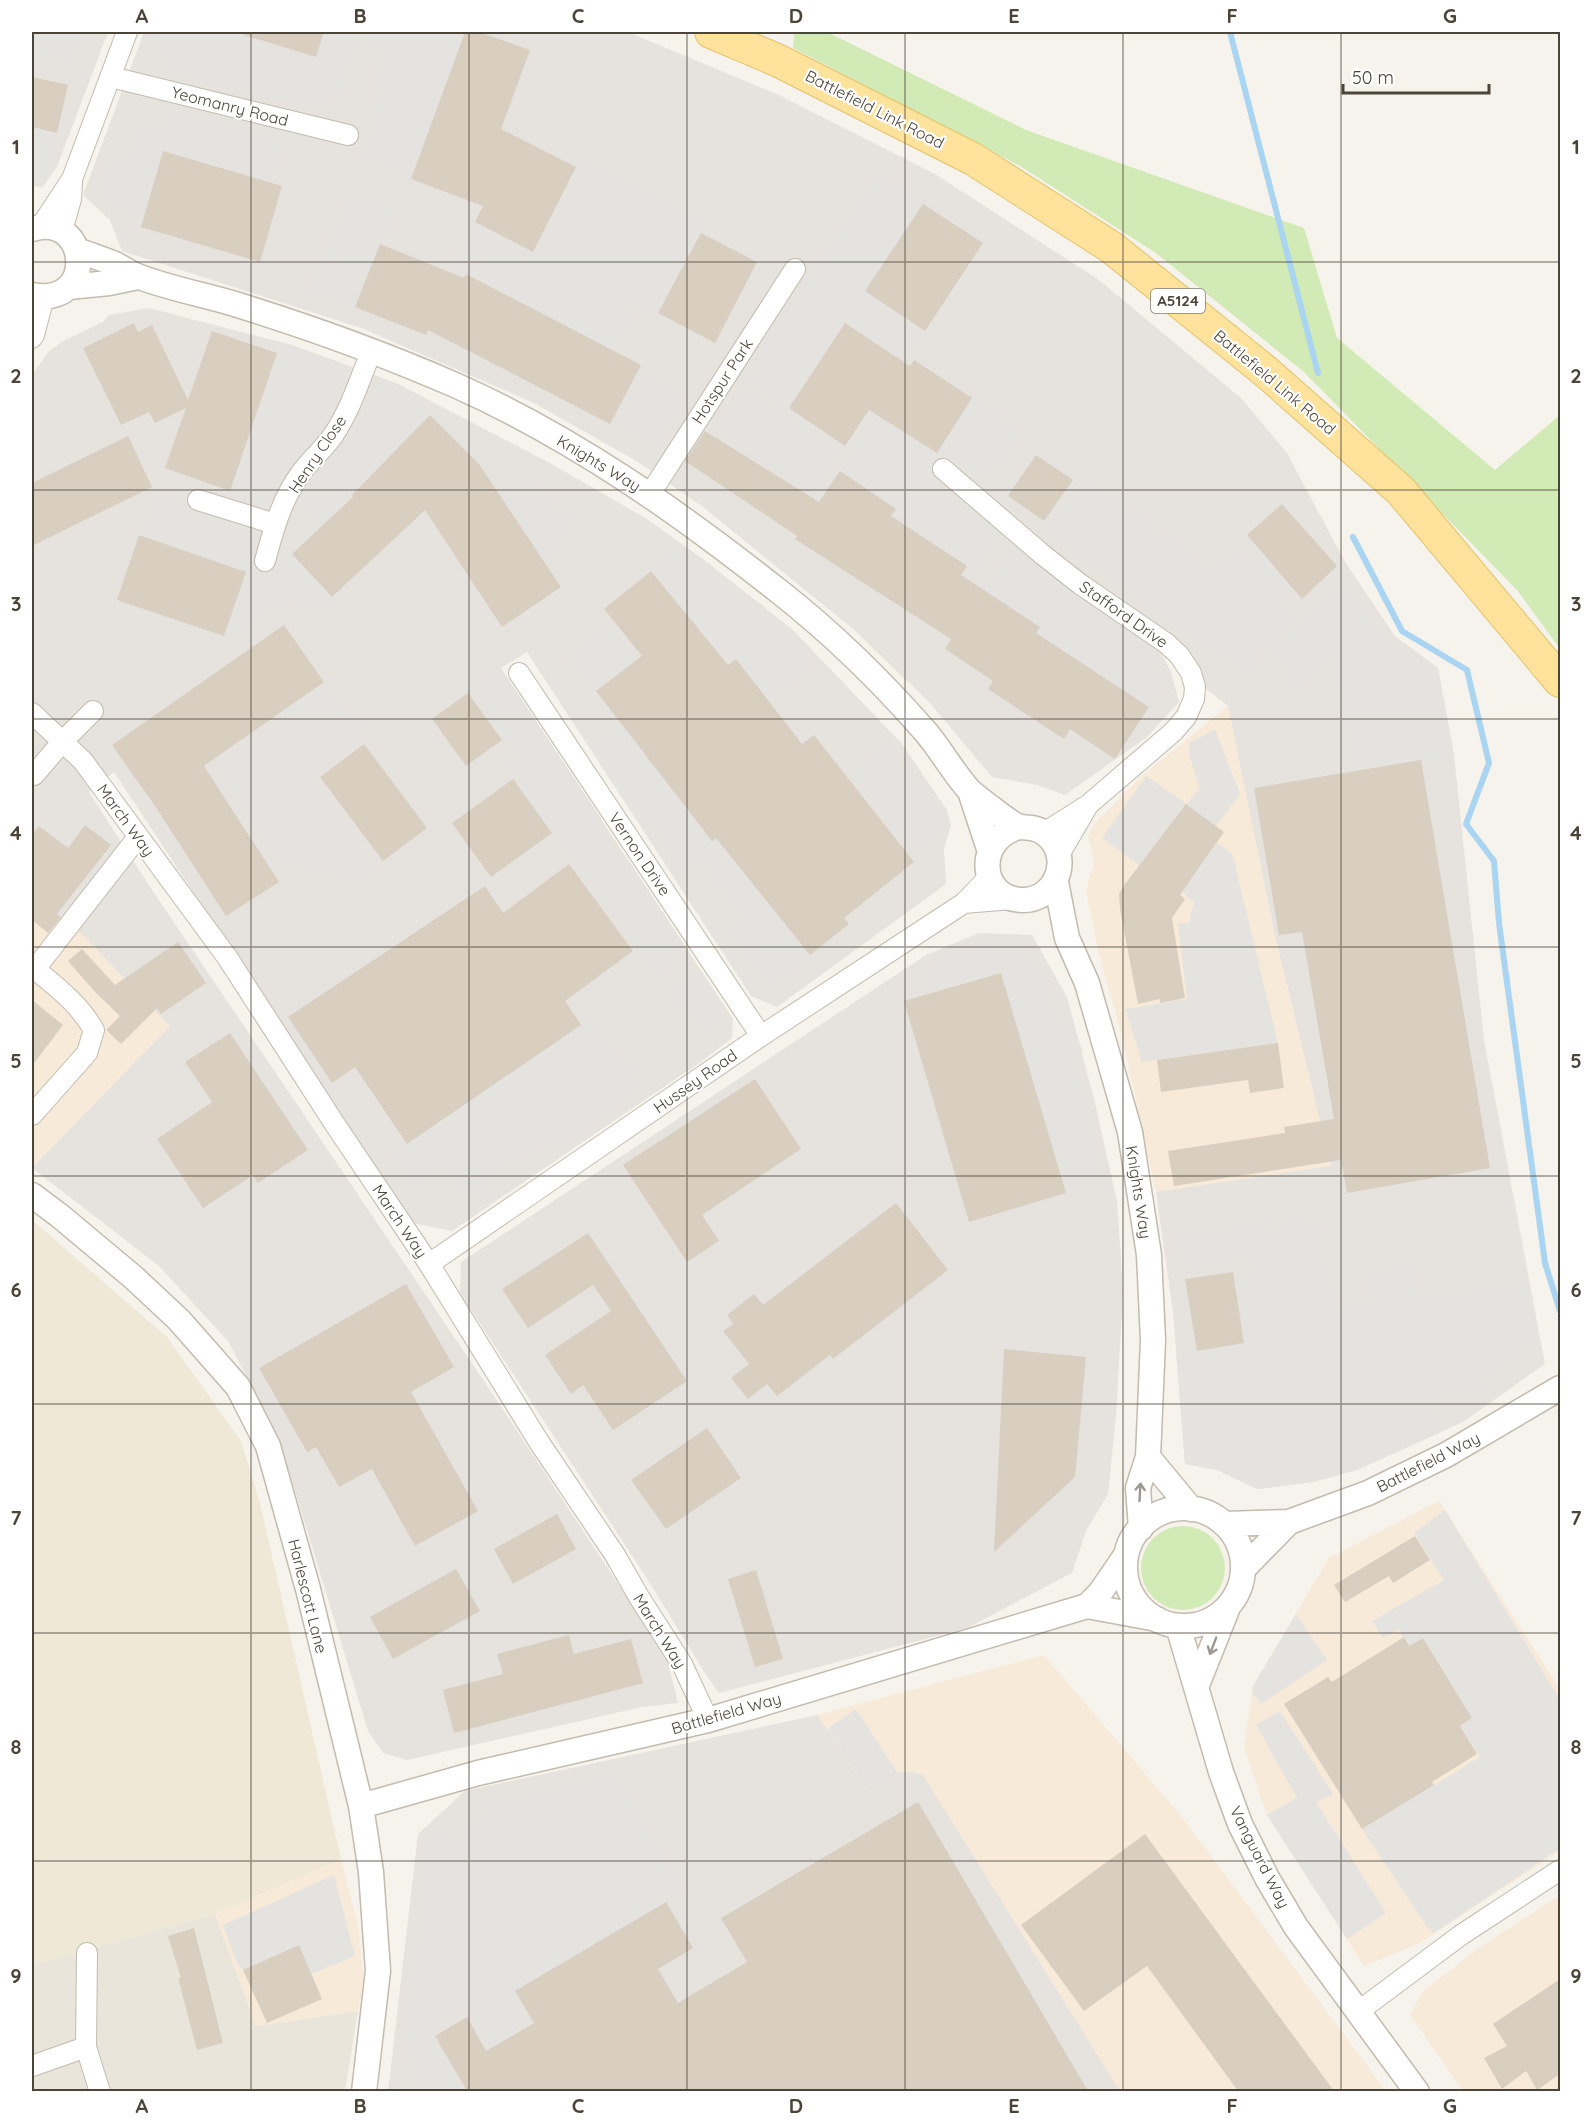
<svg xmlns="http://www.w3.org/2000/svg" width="1592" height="2123" font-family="Quicksand,sans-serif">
  <rect width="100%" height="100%" fill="#f6f3ec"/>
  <path fill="#eae5da" d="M215,1914l41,112 102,-15 -13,80 -313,1v-127z"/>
  <path fill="#f7ead8" d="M1228,706l48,234 55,227 -175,25 -33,-152 -24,-86 -13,-64 8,-26 -6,-29 7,-12 48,-48z
    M32,894l53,43 85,89 -138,142z
    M1439,1501l121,188v162l-140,92 -56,23 -97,-151 -23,-68 9,-61 76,-128z
    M1044,1655l137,161 205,275h-266l-197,-316 -54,17 -52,-77z
    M341,1859l17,67 6,55 -6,30 -102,15 -41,-112z
    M1560,1895v196h-97l-53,-76 13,-24 60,-46z"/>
  <path fill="#e6e2dd" d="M32,32h76l-51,135 -15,21 -10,-3z
    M144,32h484l153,64 154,78 164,106 142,118 46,55 58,109 50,74 43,32 16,87 30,285 61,324 -82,58 -106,48 -44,12 -56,7 -40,-19 -32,-6 -12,-152 -17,-120 175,-26 -55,-226 -48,-234 -67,-53 10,19 8,30 -32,35 -82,58 -28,-10 -45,-8 -63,-75 -77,-74 -149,-121 -65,-45 -104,-59 -173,-75 -239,-77 -12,-31 -27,-25z
    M149,308l143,37 104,38 152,79 99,57 56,40 89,70 110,115 45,66 4,15 -7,24 2,35 -169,123 -26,-11 -224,-344 -26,16 232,351 -1,19 -30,23 -250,170 -40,-8 -298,-451 -25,20 59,92 340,503 179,271 11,45 -36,4 -235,53 -24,-7 -15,-22 -88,-290 -52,-100 -69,-75 -127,-98 138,-142 -85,-89 -53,-43v-519l16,-23 15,-11 40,-19 6,-7z
    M979,933l53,2 35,62 27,102 23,102 6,90 -7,124 -8,79 -22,37 -14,42 -105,55 -248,65 -14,-20 -57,-93 -188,-287 1,-31 465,-307z
    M817,1715l52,77 29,-19 16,-1 9,3 197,316 -732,1 30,-258 47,-43z"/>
  <path fill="#efe8d6" d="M32,1220l135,117 74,104 19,62 81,356 -126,55 -183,51z"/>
  <path fill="#d2eab5" d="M794,32h33l199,98 278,98 33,110 158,132 65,-55v234l-43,-59 -213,-218 -148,-119 -136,-87 -227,-118z
    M1141 1568a42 42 0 1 1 84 0a42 42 0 1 1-84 0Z"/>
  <path fill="#e5e3e0" d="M32,32h51l-5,10 -4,23 -42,-9z
    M153,32h79l83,25 9,-25h34l-17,65 -15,-3 -6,18 -155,-41 5,-16 -14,-5 3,-11 -8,-3z
    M364,32h101l-54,147 -50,-20 21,-68 -5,-2 7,-40 -22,-9z
    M169,107l114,35 -14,40 -106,-31 -22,74 -43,-27 14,-43 15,5 12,-38 22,7z
    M32,127l25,6 -11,45 -14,-1z
    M582,160l123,61 -50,96 -44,-24 -3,6 24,14 -19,37 -159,-83 21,-45 63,28z
    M879,174l44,30 -58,87 60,40 -24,30 -56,-38 -56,85 -37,-24 7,-38z
    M351,193l44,16 -40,98 -45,-15z
    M282,342l60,21 -4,8 4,7 9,3 -34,58 -27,28 -15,30 -5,5 -12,4 -29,-10z
    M641,374l42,22 -26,50 -42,-22z
    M380,378l45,20 -3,9 8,8 -81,82 2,2 -30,28 -23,-23 9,-19 36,-40z
    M745,387l97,63 -29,45 -97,-64z
    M975,395l45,39 -20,28 -23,12 -16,-5 -24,-16z
    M874,415l70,45 -16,17 72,55 -20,37 -81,-51 4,-8 -63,-39z
    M525,476l48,51 -31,33 -41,-63z
    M1088,478l87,65 31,27 29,-18 9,11 15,-14 34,40 -14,13 16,18 -32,30 -13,-11 6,18 -10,19 -22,-21 -7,1 -25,-17 -147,-108z
    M155,492l95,35 10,18 -3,18 17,6 18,-15 40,43 -23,20 -18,-19 -62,39 -5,-1 22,-64 -107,-37z
    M677,546l52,39 31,29 4,-3 43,41 -5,23 -34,25 -45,-56 -8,6 -67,-83z
    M1012,548l147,104 -8,14 16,8 -18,33 -113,-74 4,-7 -57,-36z
    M1342,584l37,48 59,36 16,87 -100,16 -23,-114 -39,36 -10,-12 -1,-23 -11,-9z
    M608,624l30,35 -42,32 -8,-6 -16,-21 1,-11z
    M500,668l101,150 -3,4 27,41 4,-2 58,88 -31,26 -153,-209 13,-9 -45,-68z
    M324,682l40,55 -51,38 63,92 -20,17 -56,-13 -3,-4 -10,6 -73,-107 69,-46 -5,-6z
    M622,725l98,126 -32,23 -38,-52 -8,6 -51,-79z
    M1215,729l25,65 -24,32 -30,-21 -47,60 -37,-27 44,-62 41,28 13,-16 -11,-33v-12z
    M887,745l64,80 -37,28 -63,-80z
    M1217,843l15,10 46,190 -136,19 -17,-53 62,-10 -9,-75 11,-2 5,-20 -12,-10z
    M730,856l80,99 -39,30 -45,-55 16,-13 -37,-44z
    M992,940l5,13h19l11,5 7,7 8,12 14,46 17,4 10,24 -10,10 22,68 -6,3 11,36 -34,25 -65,-220 -70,20 -8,-20 15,-4 -3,-13z
    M701,971l23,35 -13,11 7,9 -12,9 -33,-42z
    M591,1018l50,71 -91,63 -9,-11 -53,37 6,9 -15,11 -9,-12 -9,6 -17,-24 -29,20 -23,-32 15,-12z
    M1294,1214l8,1 9,7 9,12 13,73 39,-8 -4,-26 12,-5 29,-5 8,36 105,-19 7,10 10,52 -19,3 2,13 -27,5 2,11 -18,4 2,10 -47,9 5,36 -82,37 -44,12 -56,7 -40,-19 -32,-6 -9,-113h21l47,-8 -10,-65 17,-3 -2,-10 -10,-4 -56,9 -6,-36 90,-15 1,8 17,-3 -1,-9z
    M1445,1510l115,190v148l-126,85 -7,-6 -65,-98 118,-72 -20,-31 12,-8 -49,-80 -14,8 -10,-17 -16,9 -11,-17 72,-41 -30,-47z
    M1296,1614l31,46 -66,44 -9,-12 1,-6z
    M856,1709l42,64 -29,19 -42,-63z
    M1280,1711l53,83 -17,8 70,111 -39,26 -80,-124 30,-17 -41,-73z
    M614,1772l69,121 -167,97 15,28 -18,17 -15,9 -8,3 -25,-43 -35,24 37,63 -74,1 23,-13 -8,-39 19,-199 19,-12 8,9 30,-25 -7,-9z
    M334,1875l21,81 -44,18 -68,-4 -5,-5 -15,-40z"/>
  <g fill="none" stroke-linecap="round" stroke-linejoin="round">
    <path stroke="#a9d4f2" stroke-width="6" d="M1230,32l88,341
      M1353,537l49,94 65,39 22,93 -23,61 28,37 5,62 46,340 15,48"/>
  </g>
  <path fill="#d8cfc1" d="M245,32h79l-8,25 -72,-22z
    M465,32h14l51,18 -29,79 75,38 -43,85 -58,-30 8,-16 -72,-27z
    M32,77l36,8 -11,48 -25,-6z
    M163,151l119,35 -22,76 -119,-35z
    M923,204l60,39 -58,88 -60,-40z
    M701,233l56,29 -42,81 -57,-30z
    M380,244l84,34 2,-4 175,91 -31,59 -182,-94 -2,5 -71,-28z
    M134,323l4,9 14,-7 36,75 24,-69 65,22 -47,138 -65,-23 21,-60 -31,15 -6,-11 -28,13 -38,-77z
    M845,323l65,43 4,-6 58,38 -35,55 -68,-43 -24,36 -56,-38z
    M430,415l49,49 82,123 -59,40 -77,-117 -93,87 -40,-43 61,-57 -2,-1z
    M705,431l114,71 21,-31 56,38 -5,7 76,50 -6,9 79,52 -4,6 113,74 -34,52 -45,-30 -6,10 -76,-50 5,-8 -48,-32 6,-10 -156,-100 2,-3 -112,-75z
    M128,436l24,51 -120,59v-63z
    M1036,455l37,25 -29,41 -36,-25z
    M1282,504l55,62 -35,33 -55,-64z
    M139,535l107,37 -22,64 -107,-36z
    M651,571l77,94 8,-6 66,85 12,-9 100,127 -70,56 5,6 -39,31 -94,-117 -4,3 -116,-150 46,-35 -38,-47z
    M284,625l40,57 -120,84 75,116 -53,34 -69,-107 -45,-64z
    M468,693l34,47 -36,26 -34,-47z
    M364,744l63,84 -44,33 -63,-84z
    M1421,760l69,408 -143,25 -6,-33 -167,26 -6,-35 117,-18 -1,-6 50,-8 -32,-187 -23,3 -25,-147z
    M513,779l39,54 -61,44 -39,-54z
    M1186,804l38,28 -44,63 5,4 -13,19 13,80 -25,5v-4l-22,5 -18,-95 -1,-15 6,-10z
    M85,825l26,20 -54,69 4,3 -13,16 -16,-13v-85l7,-9 29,22z
    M569,864l64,87 -68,50 16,24 -174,119 -52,-77 -23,16 -44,-66 197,-131 18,27z
    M178,942l28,41 -45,31 -4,-6 -36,36 -15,-14 14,-14 -25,-24 -27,-31 14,-12 33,36z
    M1001,973l65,220 -97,29 -65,-221z
    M32,1000l31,25 -31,41z
    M230,1033l78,117 -50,33 -5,-8 -50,33 -46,-69 55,-37 -27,-40z
    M1278,1043l6,45 -34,5 -2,-13 -87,12 -4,-32z
    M755,1079l46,70 -99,66 17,26 -32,21 -64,-97z
    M896,1203l52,67 -115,89 -3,-4 -53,41 -10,-12 -19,15 -17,-21 18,-14 -26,-33 10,-7 -6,-9 27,-21 9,11z
    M588,1233l99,148 -74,49 -30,-45 -12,9 -26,-39 66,-44 -18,-26 -65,43 -26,-39z
    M1233,1272l11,71 -47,8 -12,-72z
    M406,1284l48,83 -43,25 67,119 -63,35 -43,-77 -33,18 -23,-40 -9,5 -48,-84z
    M1004,1349l82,8 -11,120 -81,75z
    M707,1428l34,50 -75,51 -35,-49z
    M557,1514l19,35 -63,35 -19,-35z
    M1415,1536l15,24 -37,23 -4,-7 -44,26 -11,-17z
    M456,1569l24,42 -87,48 -23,-42z
    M756,1570l27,89 -28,8 -27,-88z
    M569,1635l5,19 57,-15 12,44 -189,50 -11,-43 60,-16 -6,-20z
    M1404,1637l5,9 14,-8 49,80 -12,8 17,28 -45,28 2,3 -72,44 -78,-125 44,-27 4,5z
    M918,1802l170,289h-621l-32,-55 32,-19 19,34 48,-28 -19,-32 151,-89 27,46 -35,21 20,34 69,-41 -26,-44z
    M1145,1834l189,257h-96l-91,-125 -63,45 -63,-86z
    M194,1928l29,115 -26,7 -19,-72h3l-13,-42z
    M299,1945l23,54 -55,24 -24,-53z
    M1560,1979v95l-23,16 -11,-19 -24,18 -18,-31 23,-12 -14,-22z"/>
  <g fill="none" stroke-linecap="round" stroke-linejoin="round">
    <g stroke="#c2bbae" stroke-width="22">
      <path id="minor" d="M111,77l237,58
        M41,226l31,-47 55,-147
        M62,231l9,-32 1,-17
        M32,338l2,-3 10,-38
        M943,469l100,86 37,29 86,59 13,12 12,18 4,14 -1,12 -8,18 -13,15 -85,73 -44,28
        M650,494l145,-225
        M198,500l77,24
        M265,561c8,-30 17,-63 36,-88 10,-14 24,-25 33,-39 17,-25 26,-56 38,-84
        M519,673l242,363
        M32,713l51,48 144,196 109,169 93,138 110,178 76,113 24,42 43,67 26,56
        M34,775l29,-34 30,-30
        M1059,855l28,-48
        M964,903l48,-4
        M32,1115l55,-62 7,-23c-15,-26 -36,-42 -59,-61l103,-132
        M429,1264l332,-228 203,-133 25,-26
        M87,1953l-1,94 14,45
        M1359,2011l102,-76 99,-65
        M32,2066l54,-19"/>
    </g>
    <g stroke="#c2bbae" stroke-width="27">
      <path id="tertiary" d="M32,229c57,-18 66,79 0,66
        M77,250c13,5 26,9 38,14 8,4 16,10 25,13 31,12 66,18 98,28 74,23 146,49 217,80 119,53 225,128 326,208 52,41 99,87 143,137 16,18 28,41 45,60 5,5 42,34 49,36 4,2 9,1 13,2 9,1 17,7 22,14 17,24 -1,59 -31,58 -43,-1 -48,-61 -3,-73
        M69,287l40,-4 29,-6
        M970,791l19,58
        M1056,882l11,56 20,45 43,149 19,123 4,85 -5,117 -10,31 3,40
        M32,1195l28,21 73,61 46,43 59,67 30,59 40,143 53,217 10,66 7,99 -14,121
        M1148,1457l43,52
        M1125 1567a59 59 0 1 1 118 0a59 59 0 1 1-118 0Z
        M1224,1524l65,-2 79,-29 78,-38 114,-67
        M1243,1569l46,-47
        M1087,1606l13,-13 26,-38
        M1178,1626l43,146 19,52 27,54 29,49 121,165
        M1197,1685l31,-78
        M361,1806l117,-33 230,-53 379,-114 70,13"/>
    </g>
    <g stroke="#e6c16a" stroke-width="34">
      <path id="primary" d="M711,32l68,29 194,98 138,88 154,124 136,120 159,190"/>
    </g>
    <use href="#minor" stroke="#fff" stroke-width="20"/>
    <use href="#tertiary" stroke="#fff" stroke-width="24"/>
    <use href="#primary" stroke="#ffe39c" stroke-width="32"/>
  </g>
  <defs><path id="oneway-shaft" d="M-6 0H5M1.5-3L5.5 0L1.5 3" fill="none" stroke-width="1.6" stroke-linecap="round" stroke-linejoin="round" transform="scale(1.5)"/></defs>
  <g stroke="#9c9892">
    <use href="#oneway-shaft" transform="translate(1140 1492) rotate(-87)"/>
    <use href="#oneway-shaft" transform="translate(1213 1646) rotate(111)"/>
  </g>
  <path fill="none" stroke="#4b4439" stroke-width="1.5" stroke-opacity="0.55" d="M251,32v2060M469,32v2060M687,32v2060M905,32v2060M1123,32v2060M1341,32v2060M32,262h1528M32,490h1528M32,719h1528M32,947h1528M32,1176h1528M32,1404h1528M32,1633h1528M32,1861h1528"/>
  <g text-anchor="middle" stroke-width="4.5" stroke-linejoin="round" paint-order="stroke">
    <rect fill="#fff" stroke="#817c74" stroke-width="1.5" x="1151" y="289" width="54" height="24" rx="4.5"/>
    <g font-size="15" font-weight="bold" fill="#4b4439">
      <text x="1178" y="306">A5124</text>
    </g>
    <g font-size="16" fill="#4b4439" stroke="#fff">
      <text transform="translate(230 106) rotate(14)" y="6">Yeomanry Road</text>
      <text transform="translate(875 109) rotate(27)" y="6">Battlefield Link Road</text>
      <text transform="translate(722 381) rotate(-57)" y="6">Hotspur Park</text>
      <text transform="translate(1275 382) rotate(40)" y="6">Battlefield Link Road</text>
      <text transform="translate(317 454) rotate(-56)" y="6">Henry Close</text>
      <text transform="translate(599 463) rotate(31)" y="6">Knights Way</text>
      <text transform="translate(1124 614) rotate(35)" y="6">Stafford Drive</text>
      <text transform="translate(126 820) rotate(54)" y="6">March Way</text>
      <text transform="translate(640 854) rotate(56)" y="6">Vernon Drive</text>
      <text transform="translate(695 1081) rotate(-35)" y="6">Hussey Road</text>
      <text transform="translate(1139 1192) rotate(81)" y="6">Knights Way</text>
      <text transform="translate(400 1221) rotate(56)" y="6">March Way</text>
      <text transform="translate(1428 1462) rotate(-27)" y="6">Battlefield Way</text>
      <text transform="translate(308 1596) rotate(76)" y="6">Harlescott Lane</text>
      <text transform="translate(660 1631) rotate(58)" y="6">March Way</text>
      <text transform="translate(726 1713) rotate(-16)" y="6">Battlefield Way</text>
      <text transform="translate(1260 1857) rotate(63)" y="6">Vanguard Way</text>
    </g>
  </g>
  <rect width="1592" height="2123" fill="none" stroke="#ffffff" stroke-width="66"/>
  <path d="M1343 84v9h146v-9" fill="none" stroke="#4b4439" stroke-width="3"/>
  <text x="1352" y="84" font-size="18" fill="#4b4439" stroke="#ffffff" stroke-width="4.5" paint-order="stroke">50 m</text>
  <rect x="33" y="33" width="1526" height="2057" fill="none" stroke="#4b4439" stroke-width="2"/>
  <g font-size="20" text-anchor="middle" font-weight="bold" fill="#4b4439">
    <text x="142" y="23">A</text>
    <text x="360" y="23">B</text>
    <text x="578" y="23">C</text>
    <text x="796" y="23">D</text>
    <text x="1014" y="23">E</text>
    <text x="1232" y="23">F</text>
    <text x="1450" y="23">G</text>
    <text x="16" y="154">1</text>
    <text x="1576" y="154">1</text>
    <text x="16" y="383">2</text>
    <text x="1576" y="383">2</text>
    <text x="16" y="611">3</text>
    <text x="1576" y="611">3</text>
    <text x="16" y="840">4</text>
    <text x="1576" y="840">4</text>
    <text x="16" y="1068">5</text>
    <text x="1576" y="1068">5</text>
    <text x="16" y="1297">6</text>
    <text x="1576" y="1297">6</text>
    <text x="16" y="1525">7</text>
    <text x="1576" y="1525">7</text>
    <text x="16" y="1754">8</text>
    <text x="1576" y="1754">8</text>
    <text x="16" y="1983">9</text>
    <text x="1576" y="1983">9</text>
    <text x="142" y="2113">A</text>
    <text x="360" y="2113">B</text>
    <text x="578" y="2113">C</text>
    <text x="796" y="2113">D</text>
    <text x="1014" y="2113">E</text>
    <text x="1232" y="2113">F</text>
    <text x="1450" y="2113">G</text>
  </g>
</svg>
